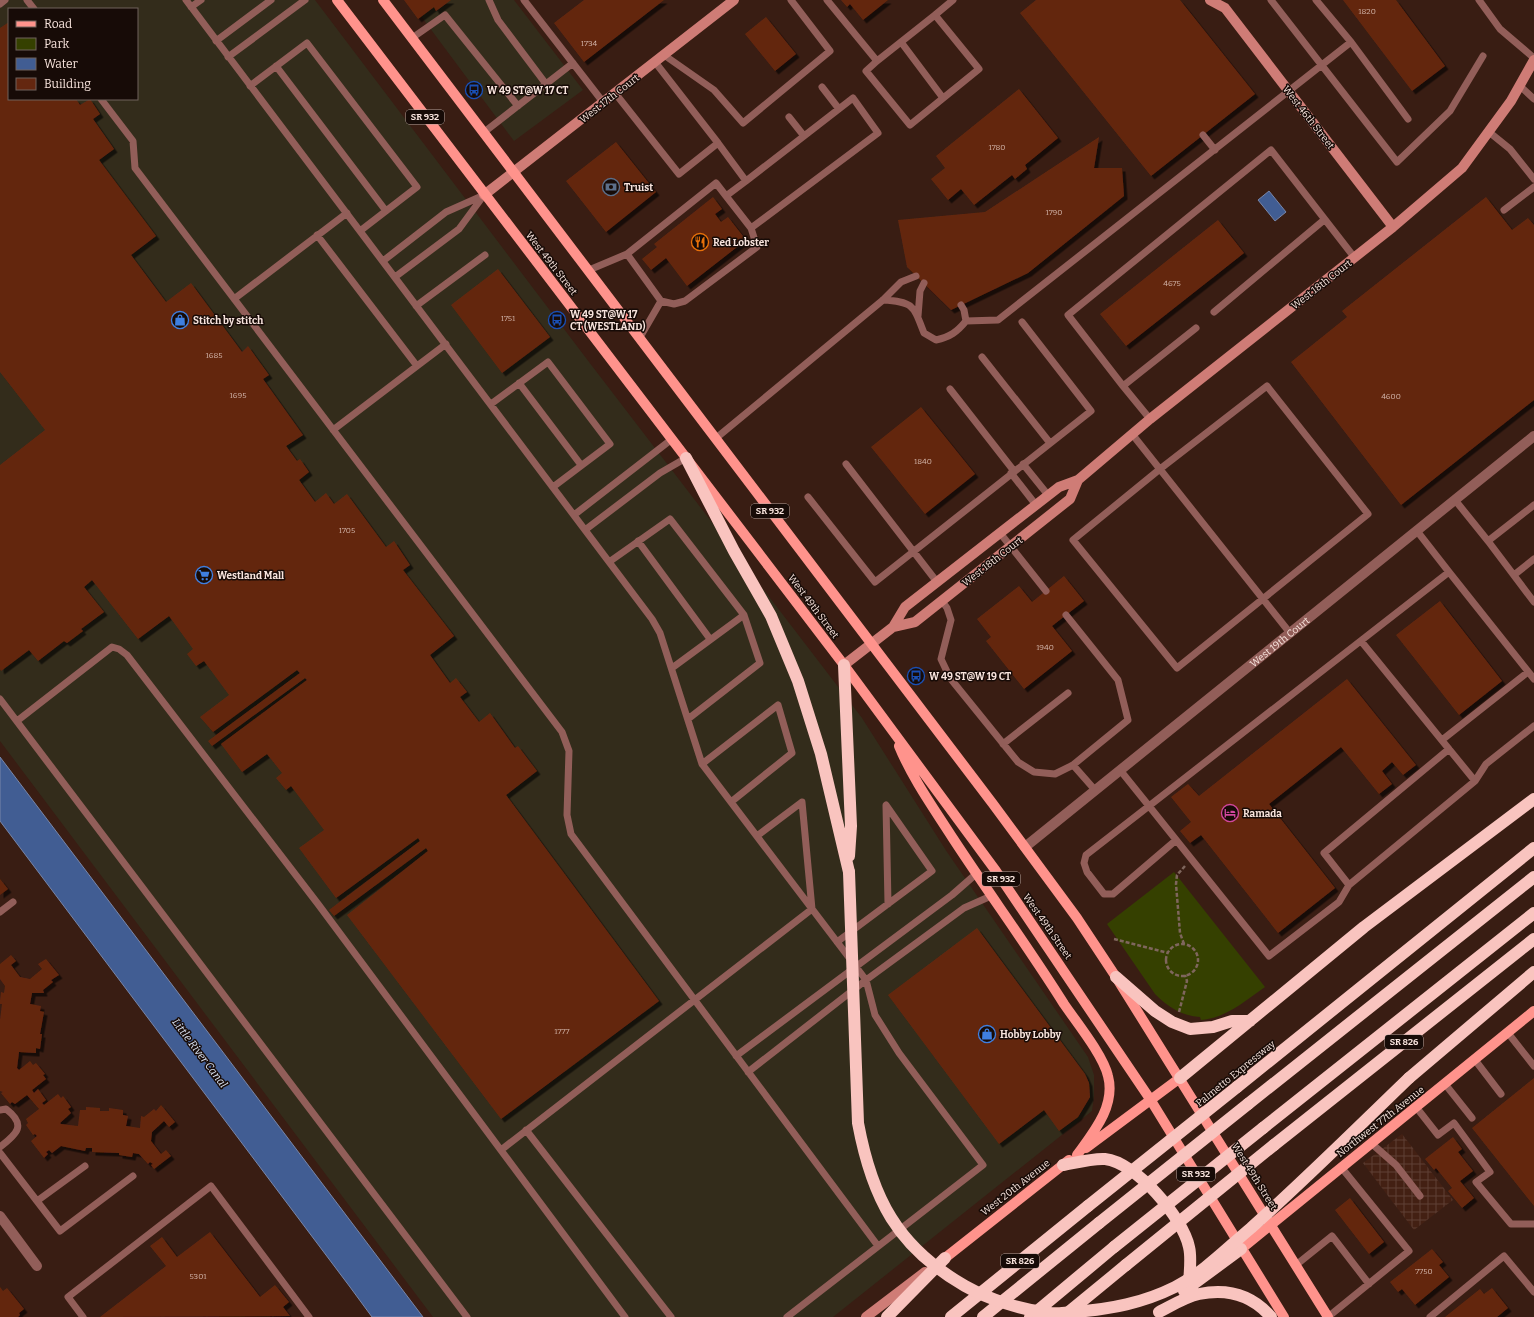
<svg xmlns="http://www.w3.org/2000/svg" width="1534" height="1317" font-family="Bitter,serif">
  <defs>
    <pattern id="industrial-grid" width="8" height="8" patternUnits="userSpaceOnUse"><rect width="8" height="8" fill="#432013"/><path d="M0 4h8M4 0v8" fill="none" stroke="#5f4035"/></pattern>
    <filter id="shadow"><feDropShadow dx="3.5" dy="3.5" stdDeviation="0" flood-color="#0009"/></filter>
  </defs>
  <rect width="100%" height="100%" fill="#391d13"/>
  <path fill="#332c1b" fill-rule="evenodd" d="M0,0h315l274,362 273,356 85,134 141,205 6,18v21l-2,15 -259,206h-400l-433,-576zM9,9h128v90h-128z
    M409,0h105l69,90 -69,51z"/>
  <path fill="url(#industrial-grid)" d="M1402,1134l51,66 -39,30 -51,-67z"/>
  <path fill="#354000" d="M1174,872l91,115c-20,14 -39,31 -64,33l-1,-3c-18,-1 -32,-10 -45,-23l-48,-70z"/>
  <path fill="#415d93" stroke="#7886a9" d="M1269,191l17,21 -11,9 -17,-21z
    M0,757l423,560h-51l-22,-30 -350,-466z"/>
  <path fill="#642710" filter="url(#shadow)" d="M404,0h47l-15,11 -2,-4 -16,12z
    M584,0h80l-80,62 -30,-39z
    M841,0h47l-25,20 -13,-16 -3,3z
    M1036,0h144l75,94 -104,82 -131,-163z
    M1343,0h53l49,66 -33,25z
    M766,17l30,37 -21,17 -30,-37z
    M9,22v77h67l4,6 10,-6 10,15 -7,5 21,30 -15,11 57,76 -25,19 35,47 25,-19 51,69 6,-6 21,29 -6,4 40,56 -17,11 11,15 3,-2 9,13 -10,8 16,22 11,-9 8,11 13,-10 39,53 8,-6 16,24 -7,5 51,66 -24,19 20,28 6,-5 11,14 -7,5 19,25 11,-9 25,35 3,-2 19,25 -31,24 153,206 -158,118 -154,-204 81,-64 -2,-3 -92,68 -5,-6 91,-69 -2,-3 -82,60 -37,-50 25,-18 -33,-44 -5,4 -10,-12 6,-5 -15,-19 -25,18 -21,-28 86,-64 -2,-2 -93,68 -4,-5 92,-68 -3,-3 -84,62 -13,-15 29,-22 -25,-34 -8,5 -9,-12 6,-5 -24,-33 -31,23 -46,-59 -8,7 20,25 -23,17 2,2 -16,12 -3,-2 -26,20 -9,-11 -28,21 -1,-2v-204l45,-35 -45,-58v-344z
    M1019,89l39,49 -33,27 2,4 -12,10 -3,-4 -38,30 -13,-16 -13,11 -17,-21 14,-11 -9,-12z
    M1099,137l-5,31h28l2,28 -96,77 -77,37 -44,-43 -9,-47 87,-8z
    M616,142l40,50 -50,40 -40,-51z
    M713,197l9,12 -7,5 6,8 7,-5 18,23 -59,46 -21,-28 -15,12 -9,-11 15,-12 -3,-3z
    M1486,197l26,33 16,-12 6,7v175l-133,105 -110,-143 56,-45 -5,-6z
    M1218,220l26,33 -118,93 -26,-32z
    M498,269l52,68 -48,36 -51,-68z
    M921,407l54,67 -50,40 -54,-67z
    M1064,576l20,25 -32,25 20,25 -48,38 -38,-48 5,-4 -14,-18 42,-33 13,16z
    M1440,601l62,80 -43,34 -63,-80z
    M1347,679l69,86 -13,10 -11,-13 -10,9 10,13 -13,10 -38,-47 -72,57 66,84 -57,45 -77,-98 -11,8 -10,-12 11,-9 -20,-25 17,-13 11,12z
    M0,879l8,10 -8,6z
    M977,928l108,146 4,9 1,14 -12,20 -19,14 -15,-21 -45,34 -111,-149z
    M11,955l5,6 -5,4 9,12 10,2 12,-10 -4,-5 8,-5 13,16 -8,5 2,2 -10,8 1,3h-12l-2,11 11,2 -1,5 4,1 -4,22h2l-2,15 -4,-1v5l-17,-1 -2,16 2,2 11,-9 3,4 3,-2 9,11 -2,1 3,4 -14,11 2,3 4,-4 8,11 -4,3 2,2 14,-11 3,4 2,-2 8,11 -3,2 3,4 -11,10 1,1 17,2 2,-16h6v-3l14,1v3h9v-3l14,2v5l5,1 -2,10 14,2 1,-12 3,1 10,-8 2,2 5,-6 14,17 -6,5 -5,-6 -12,11 -1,9 10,13 5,-4 5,6 -17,13 -3,-4 2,-1 -3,-2 -2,2 -9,-10 -6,-1 -1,4 -13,-2v-2l-27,-1v-4h-6l-1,3 -24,-5 -9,7 -3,-3 -3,2 2,2 -4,4 -13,-17 6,-5 -2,-2 -2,1 -7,-10 2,-2 -2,-4 13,-10 -12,-14 -12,9 -3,-2 -2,2 -9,-11 2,-1 -3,-1v-71l2,-16h-2v-3l1,-9 3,1 1,-7 -5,-7v-15z
    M1534,1078v128l-62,-78z
    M1453,1137l9,12 -4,3 15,19 -13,10 14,17 -12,10 -14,-17 4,-3 -16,-20 -2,2 -9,-11z
    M1350,1198l34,44 -15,12 -34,-44z
    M210,1232l50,65 15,-12 14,17 -6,5 7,9 -190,1 66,-51 -16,-20 12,-9 15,20z
    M1432,1249l11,13 -4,3 10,12 -34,28 -13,-16 -4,3 -8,-10z
    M0,1287l3,4 4,-3 17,21 -5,4 1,2 -2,2h-18z
    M1492,1288l16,20 -11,9h-52l35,-28 4,5z"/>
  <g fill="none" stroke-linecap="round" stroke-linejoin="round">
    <path stroke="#7f665d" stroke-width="2.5" stroke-dasharray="4 2" stroke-linecap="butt" d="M1114,939l54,14
      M1184,944l-4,-11 -4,-49 1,-9 8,-9
      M1166 960a16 16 0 1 1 32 0a16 16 0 1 1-32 0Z
      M1179,1012l8,-31 -2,-6"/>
    <path stroke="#925e59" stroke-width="7" d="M27,0l7,9
      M186,0l466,619 8,14 42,131 164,216 9,35 24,38 84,112 -196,152
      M489,0l9,20 48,64
      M524,0l79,102
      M827,0l50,61 -11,10 44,54 69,-56 -44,-54 18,-15
      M1271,0l126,162 53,-51 33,-55
      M1316,0l35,42
      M1479,0l21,29 34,29
      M0,4l5,-4
      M191,7l10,-7
      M412,38l33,-23 73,91
      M216,41l55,-41
      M901,42l42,56
      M664,55l50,35 29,33 87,-72 -39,-51
      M228,57l77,-57
      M877,61l58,-46
      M276,66l110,145
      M250,86l57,-43 110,144 -57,44
      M1520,86l14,13
      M822,87l17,22
      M615,93l64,81 39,-31 -63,-81
      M101,99l32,42 2,27 427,564 7,19 -2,64 4,19 307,412
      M789,117l15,19
      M1489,132l21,17 24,30
      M483,133l90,-70
      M1203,135l12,15
      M718,143l28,38 107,-83 25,35 -127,95 -25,-32 20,-15
      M1504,210l30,-23
      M317,235l100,131 -84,64
      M627,254l34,47 13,3 11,-3 72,-54 -6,-19
      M383,261l63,-49 36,-16
      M589,270l38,-16 89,-71 10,13
      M395,277l64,-48 25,-34
      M234,299l113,-86
      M883,300c31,2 30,5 41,33l12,7c14,-3 21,-8 30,-19l32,-1 353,-278 57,77
      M961,305l3,5 2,11
      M416,306l69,-51
      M1214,312l110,-92
      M918,316l2,-25 4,-8
      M1196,328l-73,58 -55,-71 203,-165 83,107
      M639,339l22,-38
      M982,357l68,86
      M417,366l29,-22
      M519,383l62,82
      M1123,386l27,33
      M1267,386l101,128 -191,154 -104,-128 87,-71z
      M950,389l64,82
      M491,404l57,-42 62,82 -57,43
      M1132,434l158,199
      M715,439l168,-139 18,-18 15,-6
      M846,464l91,118
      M1023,464l25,31
      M1011,473l25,32
      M808,497l67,85 216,-171 -69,-89
      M1455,500l33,41 46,-36
      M574,515l98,-76
      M585,530l75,-57 26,-15
      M1417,531l32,41
      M1000,533l46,58
      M638,541l72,98
      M1488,541l46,61
      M609,562l61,-43 74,96 16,48 -72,56
      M1514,575l20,-16
      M942,601l5,7 4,12 -10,39 9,19 68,84 16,10 21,2 18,-9 22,25
      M1066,615l52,65 10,40 -55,45
      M1361,641l114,140 -126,104 -25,-32 125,-104
      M672,668l72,-53
      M0,699l467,618
      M17,721l95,-74 7,2 8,6 191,249 307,413
      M1442,740l86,-68
      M1003,744l65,-51
      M702,764l76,-59 14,48 -61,49
      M1120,770l29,36 300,-234 85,107
      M1475,781l11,-17 48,-38
      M1175,841l-62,53h-9l-17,-22 -3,-9 2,-8 63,-49 120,150 70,-54 10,-17
      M0,912l13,-10
      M837,942l95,-71 -46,-66 2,99
      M1508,1033l26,33
      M736,1056l216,-161 24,-21
      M1475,1060l26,34
      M748,1072l118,-92 98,-72 27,-12
      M1445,1084l27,34
      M1416,1107l22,28 16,-12 36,49 -14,10 35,42h23
      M0,1110l6,-1c21,16 11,25 -6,38
      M526,1130l145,187
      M1371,1143l25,22 24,31
      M501,1150l311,-241 -10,-107 -45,34
      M0,1153l60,78 73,-55
      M37,1201l48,-35
      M1296,1265l36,-29 37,48
      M83,1317l-15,-20 143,-111 98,131
      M1328,1317l81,-66 -68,-84
      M1430,1317l74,-61 30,36"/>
    <g stroke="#925e59" stroke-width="10">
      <path id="s1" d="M1025,847l509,-411"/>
      <path d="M0,1216l37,50"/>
    </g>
    <path stroke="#cf7c76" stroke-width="10" d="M1210,0l15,8 168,219
      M484,195l250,-195
      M893,627l22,-5 155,-123 8,-19
      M844,665l49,-38 12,-20 154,-120 19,-7 72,-61 243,-192 69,-59 49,-67 23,-41
      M866,1317l59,-45"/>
    <path stroke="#ff938c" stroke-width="10" d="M337,0l507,665 152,206 154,228 134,218
      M383,0l610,804 84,114 39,59 212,340
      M899,746c14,34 36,64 55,94 36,55 75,108 110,164 13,19 39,51 44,72 8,30 -15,57 -31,79
      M1086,1148l94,-70
      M1241,1249l293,-238
      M945,1258l124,-98"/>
    <path stroke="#f9c4bf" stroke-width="12" d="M686,458l48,93 37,65 27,65 23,73 28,118
      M844,665l7,161 -2,30
      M1116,977l39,34 17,11 18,7 23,-2 19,-6h18
      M1180,1078l184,-151 170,-128
      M1409,1078l125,-106
      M1237,1087l297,-239
      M1248,1104l286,-227
      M1263,1128l271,-215
      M1274,1145l260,-206
      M1063,1165c11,-2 31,-7 42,-6 31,3 78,59 84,88 3,12 0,28 0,40
      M1184,1291l57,-42
      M1159,1312c12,-6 26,-15 40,-18 29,-6 53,1 72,23
      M1064,1316l62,-51
      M887,1317l58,-59
      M951,1317l137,-111
      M983,1317l116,-94
      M1030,1317l84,-70"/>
    <path stroke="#f9c4bf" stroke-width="12" d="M849,872l9,251c14,75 39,124 107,163 25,14 57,24 85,27 8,1 17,-1 25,-1 36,-3 68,-9 100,-25 28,-14 52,-39 76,-59 54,-48 106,-100 158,-150
      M1088,1206l149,-119
      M1099,1223l149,-119
      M1114,1247l149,-119
      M1126,1265l148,-120"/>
  </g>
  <defs>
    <g id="bus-ring" transform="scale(0.9)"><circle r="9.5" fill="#170b07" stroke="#1a4fb4" stroke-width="1.5"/><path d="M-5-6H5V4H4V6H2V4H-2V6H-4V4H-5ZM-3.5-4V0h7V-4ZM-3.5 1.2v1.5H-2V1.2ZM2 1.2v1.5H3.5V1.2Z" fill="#1a4fb4"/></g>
    <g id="bank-ring" transform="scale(0.9)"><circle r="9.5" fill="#170b07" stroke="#5c6f8a" stroke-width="1.5"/><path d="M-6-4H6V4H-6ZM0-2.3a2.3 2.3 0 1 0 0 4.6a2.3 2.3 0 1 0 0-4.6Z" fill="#5c6f8a"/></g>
    <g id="restaurant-ring" transform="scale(0.9)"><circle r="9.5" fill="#170b07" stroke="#e8710a" stroke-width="1.5"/><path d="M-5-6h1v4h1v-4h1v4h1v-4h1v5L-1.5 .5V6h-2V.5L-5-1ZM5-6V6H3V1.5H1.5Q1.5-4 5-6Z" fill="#e8710a"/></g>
    <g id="shop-ring" transform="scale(0.9)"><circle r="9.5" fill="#170b07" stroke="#3f7fe0" stroke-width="1.5"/><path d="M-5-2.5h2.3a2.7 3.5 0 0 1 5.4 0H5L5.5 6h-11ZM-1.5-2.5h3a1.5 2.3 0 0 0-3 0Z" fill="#3f7fe0"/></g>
    <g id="supermarket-ring" transform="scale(0.9)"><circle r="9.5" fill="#170b07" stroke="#3f7fe0" stroke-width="1.5"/><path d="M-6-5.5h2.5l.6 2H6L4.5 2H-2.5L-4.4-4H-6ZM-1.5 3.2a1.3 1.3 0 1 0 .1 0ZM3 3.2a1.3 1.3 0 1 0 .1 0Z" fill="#3f7fe0"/></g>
    <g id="hotel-ring" transform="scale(0.9)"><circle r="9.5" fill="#170b07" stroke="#d1479c" stroke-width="1.5"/><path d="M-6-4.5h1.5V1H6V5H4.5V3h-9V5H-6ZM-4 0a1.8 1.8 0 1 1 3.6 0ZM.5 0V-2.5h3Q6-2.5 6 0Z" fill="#d1479c"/></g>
  </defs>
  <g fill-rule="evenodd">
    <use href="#bus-ring" x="474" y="90"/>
    <use href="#bank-ring" x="611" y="187"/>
    <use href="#restaurant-ring" x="700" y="242"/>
    <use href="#shop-ring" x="180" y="320"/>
    <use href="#bus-ring" x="557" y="320"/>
    <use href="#supermarket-ring" x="204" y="575"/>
    <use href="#bus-ring" x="916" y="676"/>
    <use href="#hotel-ring" x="1230" y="813"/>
    <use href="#shop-ring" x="987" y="1034"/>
  </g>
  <g text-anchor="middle" stroke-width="3" stroke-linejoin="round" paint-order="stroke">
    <g font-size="8" fill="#d3b5aa">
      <text x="1367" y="14">1820</text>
      <text x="589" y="46">1734</text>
      <text x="997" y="150">1780</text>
      <text x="1054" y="215">1790</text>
      <text x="1172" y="286">4675</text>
      <text x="508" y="321">1751</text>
      <text x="214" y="358">1685</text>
      <text x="238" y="398">1695</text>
      <text x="1391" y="399">4600</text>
      <text x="923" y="464">1840</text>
      <text x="347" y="533">1705</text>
      <text x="1045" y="650">1940</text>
      <text x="562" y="1034">1777</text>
      <text x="1424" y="1274">7750</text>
      <text x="198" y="1279">5301</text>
    </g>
    <g fill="#170b07" stroke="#b4a39d" stroke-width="1">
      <rect x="406" y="110" width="38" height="14" rx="3"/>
      <rect x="751" y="504" width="38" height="14" rx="3"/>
      <rect x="982" y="872" width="38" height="14" rx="3"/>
      <rect x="1385" y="1035" width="38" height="14" rx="3"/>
      <rect x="1177" y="1167" width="38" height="14" rx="3"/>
      <rect x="1001" y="1254" width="38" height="14" rx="3"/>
    </g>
    <g font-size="9" font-weight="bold" fill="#f8e4dd">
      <text x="425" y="120">SR 932</text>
      <text x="770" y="514">SR 932</text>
      <text x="1001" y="882">SR 932</text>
      <text x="1404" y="1045">SR 826</text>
      <text x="1196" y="1177">SR 932</text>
      <text x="1020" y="1264">SR 826</text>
    </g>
    <g font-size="10" font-weight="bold" fill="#f8e4dd" stroke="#170b07" text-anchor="start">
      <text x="487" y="94">W 49 ST@W 17 CT</text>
      <text x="624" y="191">Truist</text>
      <text x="713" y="246">Red Lobster</text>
      <text x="570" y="318">W 49 ST@W 17<tspan x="570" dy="12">CT (WESTLAND)</tspan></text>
      <text x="193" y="324">Stitch by stitch</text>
      <text x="217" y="579">Westland Mall</text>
      <text x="929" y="680">W 49 ST@W 19 CT</text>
      <text x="1243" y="817">Ramada</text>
      <text x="1000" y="1038">Hobby Lobby</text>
    </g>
    <g font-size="10" fill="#f8e4dd" stroke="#170b07">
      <text transform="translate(609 98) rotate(-38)" y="4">West 17th Court</text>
      <text transform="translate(1309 117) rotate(52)" y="4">West 46th Street</text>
      <text transform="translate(552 263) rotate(52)" y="4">West 49th Street</text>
      <text transform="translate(1321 284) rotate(-38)" y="4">West 18th Court</text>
      <text transform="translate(992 561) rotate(-38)" y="4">West 18th Court</text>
      <text transform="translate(814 606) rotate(53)" y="4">West 49th Street</text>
      <text dy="4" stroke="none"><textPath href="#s1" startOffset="327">West 19th Court</textPath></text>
      <text transform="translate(1048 926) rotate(55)" y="4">West 49th Street</text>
      <text transform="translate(1235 1073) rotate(-39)" y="4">Palmetto Expressway</text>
      <text transform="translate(1380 1121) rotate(-38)" y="4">Northwest 77th Avenue</text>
      <text transform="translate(1255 1176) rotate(58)" y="4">West 49th Street</text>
      <text transform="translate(1015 1187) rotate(-38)" y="4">West 20th Avenue</text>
    </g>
    <g font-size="11" font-style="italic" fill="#dbe4f5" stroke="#170b07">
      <text transform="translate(200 1053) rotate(53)" y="4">Little River Canal</text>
    </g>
  </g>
  <rect x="8" y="8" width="130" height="92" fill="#170b07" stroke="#71625d"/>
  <rect x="16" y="21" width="20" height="6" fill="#ff938c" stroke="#71625d"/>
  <text x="44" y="28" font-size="12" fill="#f8e4dd">Road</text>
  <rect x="16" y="38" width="20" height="12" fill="#354000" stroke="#71625d"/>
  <text x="44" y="48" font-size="12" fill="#f8e4dd">Park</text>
  <rect x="16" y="58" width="20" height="12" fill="#415d93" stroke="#71625d"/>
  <text x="44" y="68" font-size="12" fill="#f8e4dd">Water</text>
  <rect x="16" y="78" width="20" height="12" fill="#642710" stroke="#71625d"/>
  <text x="44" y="88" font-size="12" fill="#f8e4dd">Building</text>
</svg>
